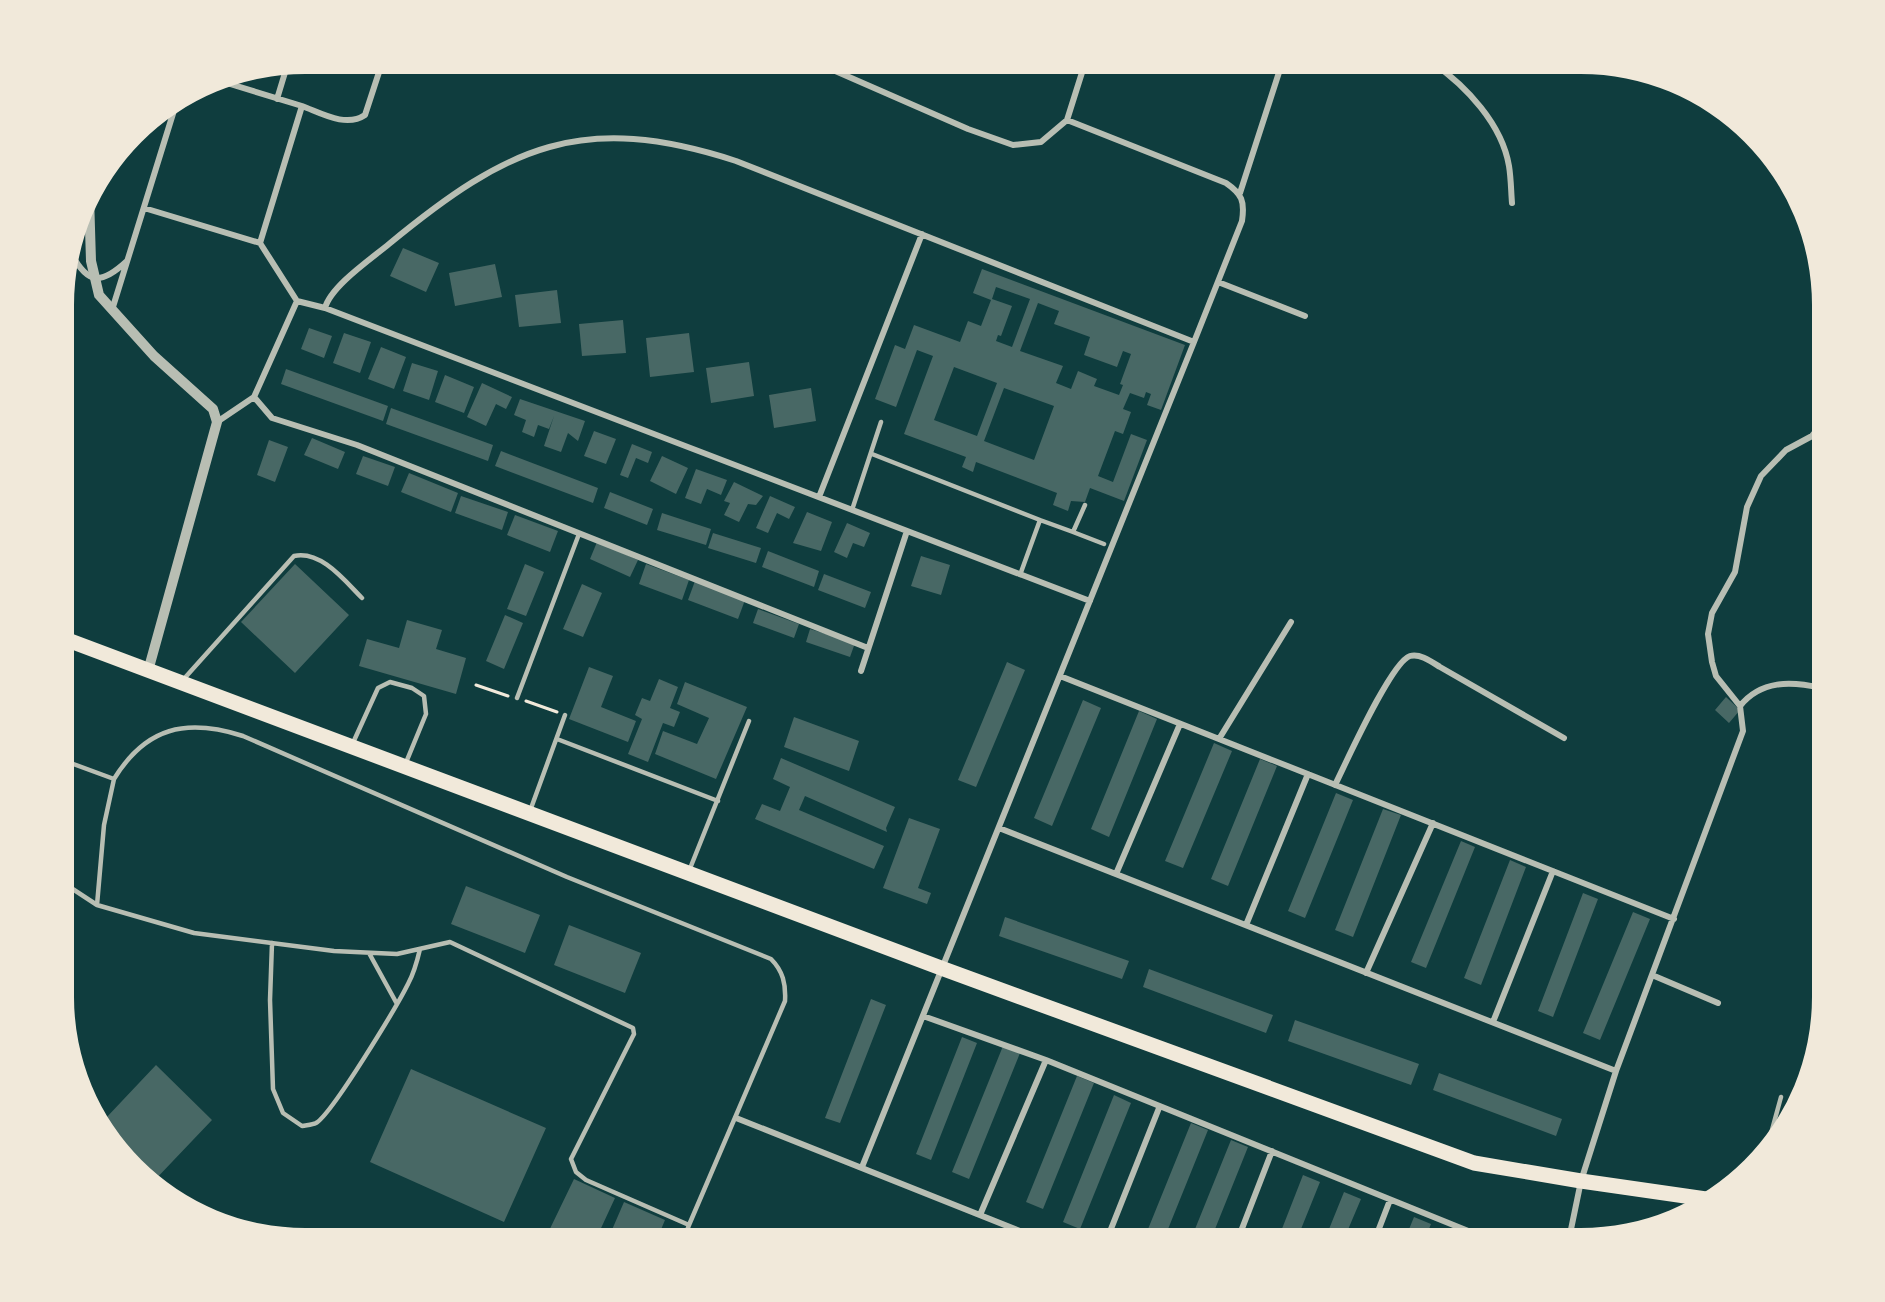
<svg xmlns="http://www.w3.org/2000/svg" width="1885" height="1302" font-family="Manrope,sans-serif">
  <rect width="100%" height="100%" fill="#0f3d3e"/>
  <path fill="#486865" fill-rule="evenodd" d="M403,248l36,15 -13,29 -36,-16z
    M495,264l7,33 -47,9 -6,-33z
    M982,269l203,76 -24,65 -14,-5 4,-11 -5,-2 -2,6 -14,-5 -7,16 8,3 -8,22 -8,-3 -17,45 15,6 18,-48 16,6 -23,61 -34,-13 -5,14 -14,-1 -3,10 -15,-6 4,-12 -81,-31 -3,10 -11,-5 4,-10 -62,-23 29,-78 -16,-6 -21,57 -21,-8 20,-54 10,4 9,-24 46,17 8,-21 13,5 10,-26 -18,-7zM996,287l34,12 -18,48 -16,-6 2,-6 3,1 11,-30 -20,-7zM1038,303l21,8 -5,13 36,13 -6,18 33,12 6,-16 8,3 -11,30 3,1 -4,10 -25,-9 3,-7 -19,-8 -7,18 -15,-6 7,-17 -43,-15zM954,367l43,16 -20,53 -43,-16zM1004,388l50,18 -20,54 -50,-19z
    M557,290l4,33 -42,4 -4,-32z
    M623,320l3,33 -44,3 -3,-32z
    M309,328l23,8 -8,22 -23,-9z
    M344,333l27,9 -11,31 -27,-10z
    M689,333l5,39 -44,5 -4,-39z
    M381,347l25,10 -12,32 -26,-10z
    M749,362l5,34 -43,7 -5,-35z
    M412,363l26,8 -9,29 -26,-9z
    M286,369l102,37 -5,15 -102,-37z
    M445,375l29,12 -10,26 -29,-11z
    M482,383l30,14 -6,12 -10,-5 -10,22 -19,-9z
    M811,388l5,33 -42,7 -5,-33z
    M520,399l65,22 -7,20 -10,-8 -7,19 -17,-6 10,-30 -5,13 -11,-4 -4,12 -12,-5 4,-12 -12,-5z
    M391,408l102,37 -5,16 -102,-37z
    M594,431l22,8 -10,25 -22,-8z
    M312,438l33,14 -7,17 -34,-14z
    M269,440l19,7 -13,35 -18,-7z
    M632,444l20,8 -4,11 -12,-5 -8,20 -8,-3z
    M501,451l97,37 -5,15 -98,-37z
    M363,456l32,11 -7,19 -32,-12z
    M662,456l26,12 -12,26 -26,-13z
    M696,469l31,11 -6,15 -14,-6 -6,15 -16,-6z
    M409,473l49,20 -7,19 -50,-20z
    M734,482l29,14 -7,9 -8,-1 -9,18 -15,-7 6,-12 -6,-2z
    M610,492l43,17 -6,16 -43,-17z
    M461,496l47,16 -6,18 -47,-17z
    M770,496l25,11 -6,12 -12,-6 -9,20 -12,-5z
    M807,512l25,10 -11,29 -28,-8z
    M662,513l49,16 -5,16 -49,-15z
    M515,515l43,16 -8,21 -43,-17z
    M847,523l23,10 -6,14 -11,-4 -6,15 -13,-6z
    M713,533l48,15 -5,15 -48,-15z
    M597,542l41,18 -8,17 -40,-18z
    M768,551l51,20 -5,16 -52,-20z
    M921,556l29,9 -9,30 -30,-9z
    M295,564l54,51 -54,58 -54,-51z
    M525,564l19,8 -18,44 -19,-7z
    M646,564l43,16 -7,20 -43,-16z
    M824,574l47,18 -6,16 -47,-18z
    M695,581l50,19 -7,19 -50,-19z
    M582,584l20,9 -19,44 -20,-8z
    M758,609l41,15 -5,14 -41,-15z
    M505,615l18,8 -19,46 -18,-8z
    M407,620l35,10 -6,19 30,9 -10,36 -97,-28 8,-27 32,9z
    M810,629l45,14 -5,14 -44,-15z
    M1007,662l18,8 -49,117 -18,-7z
    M589,667l24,9 -12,31 35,14 -8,21 -59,-23z
    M659,679l19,8 -8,21 10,4 -6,15 -11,-4 -15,39 -20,-8 14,-35 -7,-4 7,-17 8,3z
    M685,682l62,25 -31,72 -61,-25 8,-23 34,13 12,-26 -32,-14z
    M1726,697l14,13 -11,13 -14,-13z
    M1083,700l18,8 -49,118 -18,-8z
    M1139,711l18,8 -48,118 -18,-8z
    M794,717l65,24 -10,30 -65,-24z
    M1214,743l18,8 -49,117 -18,-7z
    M781,758l114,49 -9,21 1,4 -82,-36 -6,14 85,36 -10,23 -119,-50 7,-15 18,7 10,-24 -17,-8z
    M1260,759l17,7 -49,120 -17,-7z
    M1336,793l17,7 -48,118 -17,-7z
    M1383,809l18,6 -48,122 -18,-7z
    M909,818l31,11 -22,59 13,5 -4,11 -44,-16z
    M1461,841l14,6 -49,121 -15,-6z
    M1510,860l16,7 -45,118 -17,-7z
    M466,886l74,29 -15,38 -74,-29z
    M1583,893l15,6 -45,118 -15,-6z
    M1633,912l17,7 -50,121 -17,-7z
    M1005,917l124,44 -7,18 -123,-43z
    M569,925l72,28 -16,40 -71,-28z
    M1149,969l124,46 -7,18 -123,-46z
    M871,999l15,6 -46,118 -15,-5z
    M1295,1020l124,44 -8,21 -123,-44z
    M962,1037l15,6 -46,117 -15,-6z
    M1003,1046l17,7 -51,126 -17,-7z
    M156,1065l56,55 -60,63 -56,-64 -5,-13 14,13z
    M411,1069l135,59 -42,94 -134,-60z
    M1439,1073l123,46 -6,17 -123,-46z
    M1077,1076l17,7 -51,126 -17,-7z
    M1114,1095l17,8 -51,126 -17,-7z
    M1191,1123l17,7 -44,109h-20z
    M1231,1140l17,7 -37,92h-20z
    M1303,1175l17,7 -23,57h-19z
    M574,1179l41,19 -19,41h-51z
    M1344,1192l17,7 -17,40h-19z
    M624,1202l41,18 -8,19h-49z
    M1414,1217l17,7 -6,15h-20z"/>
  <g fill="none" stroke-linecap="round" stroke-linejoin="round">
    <path stroke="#f1e9da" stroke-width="3" d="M476,685l32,11
      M526,701l31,11"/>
    <path stroke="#b8beb3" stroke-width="4.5" d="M872,454l168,66
      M852,510l29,-88
      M1073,532l31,12
      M1020,575l20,-55 33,12 12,-27
      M182,681l112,-125c27,-6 51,25 68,42
      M517,698l62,-164
      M557,739l161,62
      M352,745l26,-57 12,-6 22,6 12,8 2,18 -21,51
      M65,761l49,18 -10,46 -7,80 97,28 140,18 63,3 53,-12 183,86 1,6 -63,125 5,13 10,8 103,45 -5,14
      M114,779c32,-52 72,-61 129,-43l324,141 204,82c12,12 15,25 14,42l-96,224
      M530,811l35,-96
      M689,871l60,-150
      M65,884l32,21
      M272,943l-2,57 3,89 10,24 19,13c4,-1 10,-1 14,-3 16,-9 81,-117 92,-139 6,-11 9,-22 12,-35
      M369,953l28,51
      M1767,1148l14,-51"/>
    <path stroke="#b8beb3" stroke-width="6" d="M817,63l151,66 45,16 28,-3 26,-22 159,63c16,11 19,18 16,38l-48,121 -332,825
      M1433,63c33,23 69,61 76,103 2,12 2,25 3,37
      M217,80l85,26 -42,137
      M277,99l10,-33
      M302,106c19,7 44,22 63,9l17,-52
      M1067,120l18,-57
      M1240,193l42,-130
      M144,208l116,35 37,58 28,7 765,293
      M71,253c17,32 30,32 56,8
      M1218,282l87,34
      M297,301l-43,96 18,21 85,27 511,203
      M325,308c6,-22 46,-49 64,-64 119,-98 193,-133 347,-83l458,181
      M112,310l64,-206
      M217,422l37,-25
      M819,497l103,-263
      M861,671l46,-140
      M1060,676l614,243
      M1740,706c21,-26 51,-25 81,-18
      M1219,739l72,-117
      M1335,785c11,-22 56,-123 75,-129 10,-3 22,6 30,11l124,71
      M999,828l617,243
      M1116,874l64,-150
      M1246,925l62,-151
      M1366,973l67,-150
      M1652,975l66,28
      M923,1016l123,44 442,179
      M1493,1022l60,-151
      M736,1118l304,121
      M980,1215l66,-155
      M1107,1239l52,-131
      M1238,1239l34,-88
      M1375,1239l15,-39
      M1569,1239l12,-58 35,-110 127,-340 -3,-25 -24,-30 -4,-14 -4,-28 4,-21 23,-41 12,-65 14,-31 25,-26 26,-14 9,-11"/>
    <path stroke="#b8beb3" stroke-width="10" d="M89,196l2,65 8,34 55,61 59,53 4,13 -69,249"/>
    <path stroke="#f1e9da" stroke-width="15" d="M65,639l876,329 533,195 107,18 125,18"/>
  </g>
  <path d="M0 0H1885V1302H0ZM305 74H1581A231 231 0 0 1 1812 305V997A231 231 0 0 1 1581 1228H305A231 231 0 0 1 74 997V305A231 231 0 0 1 305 74Z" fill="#f1e9da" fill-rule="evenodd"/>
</svg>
